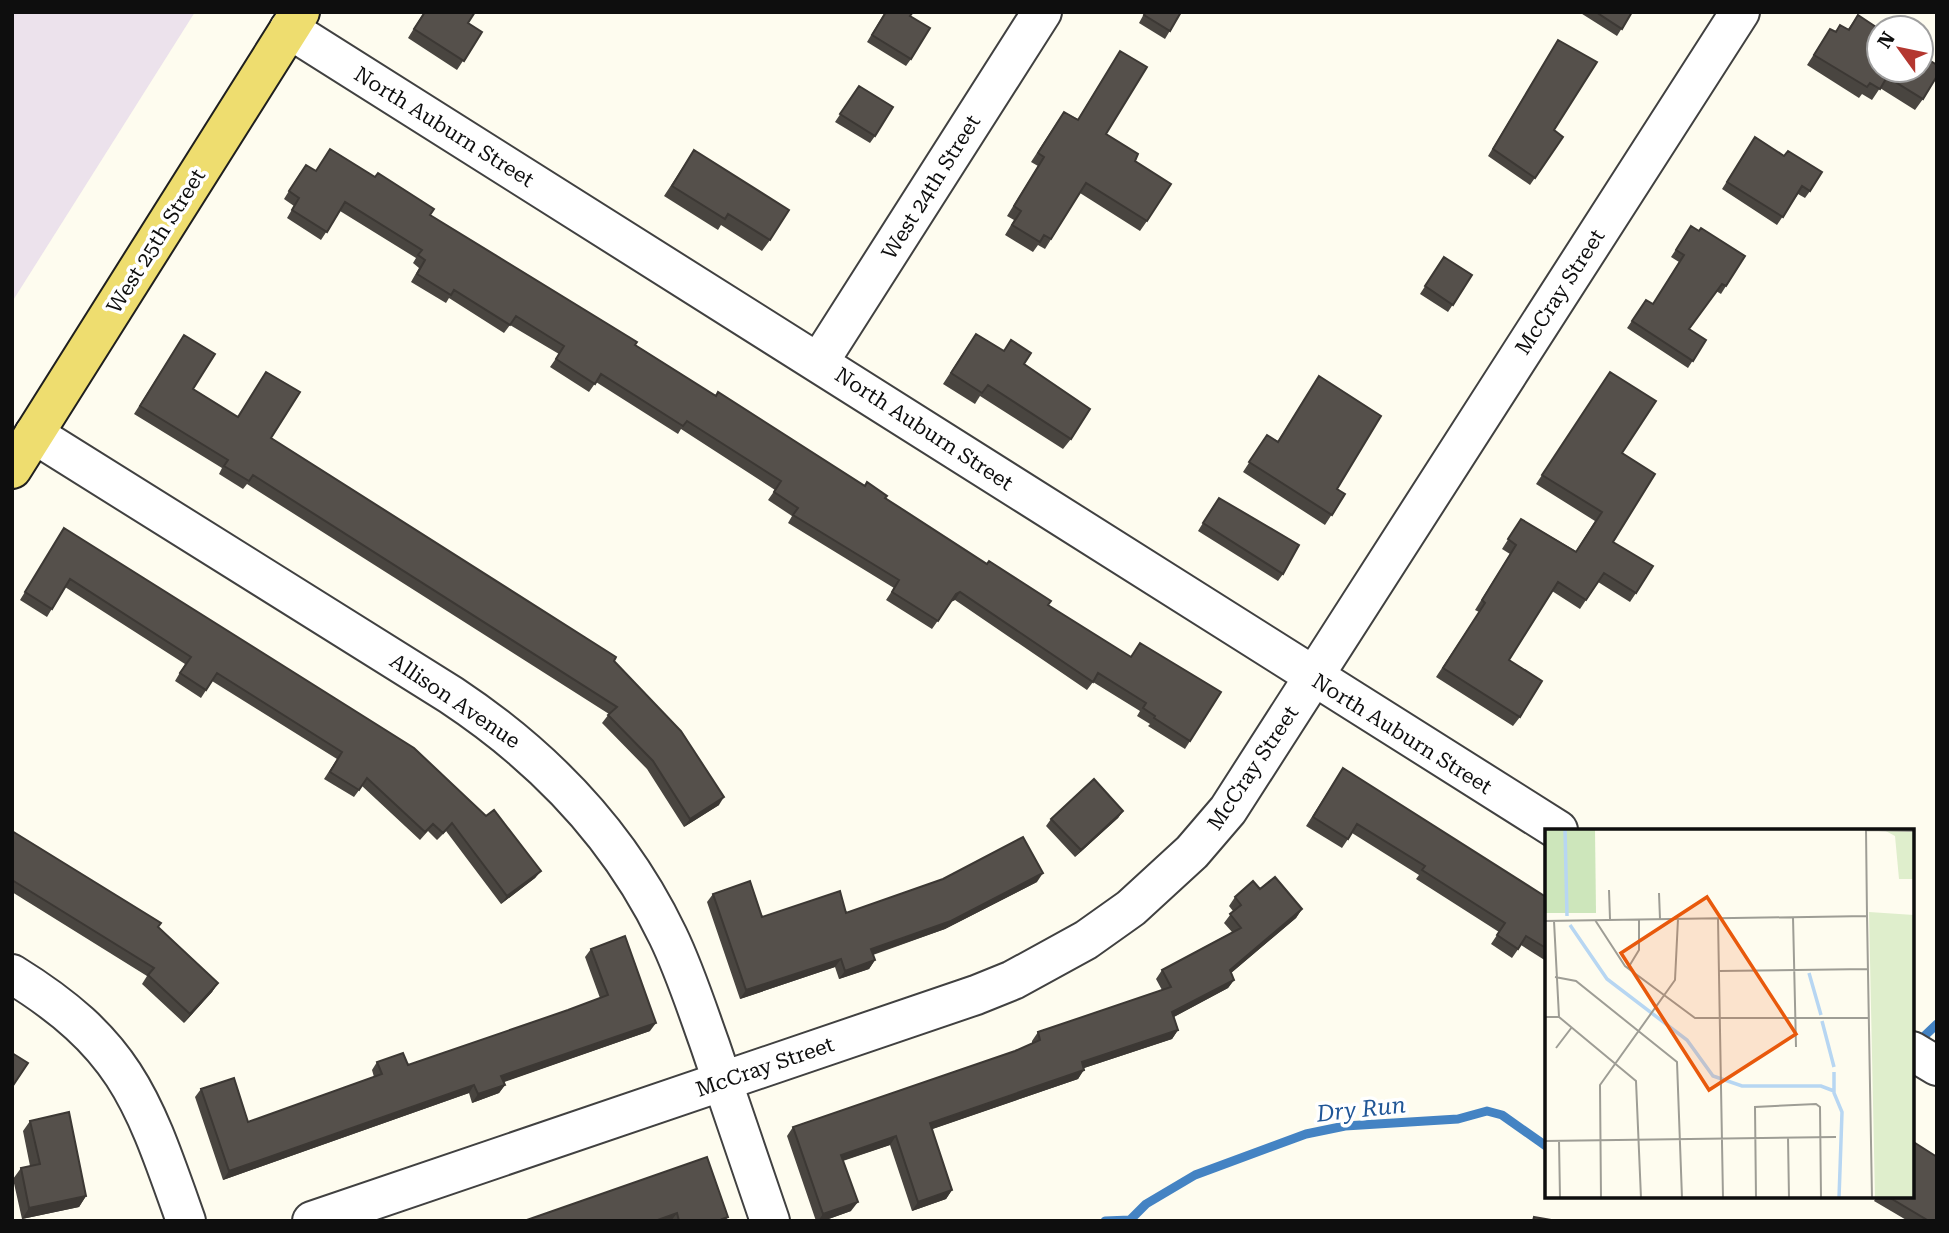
<svg xmlns="http://www.w3.org/2000/svg" width="1949" height="1233" font-family="'Roboto Serif',serif">
  <rect width="100%" height="100%" fill="#fefcef"/>
  <path fill="#ece2ec" d="M12,12h183l-183,290z"/>
  <g fill="none" stroke-linecap="round" stroke-linejoin="round">
    <path stroke="#4483c3" stroke-width="9" d="M1916,1044l21,-20
      M1105,1221l25,-1 16,-16 49,-29 111,-41 39,-8 113,-7 29,-8 15,4 44,31"/>
    <g stroke="#414141" stroke-width="42">
      <path id="minor" d="M289,29l1269,801
        M819,362l223,-350
        M34,434l417,261c92,61 169,141 217,241 17,35 29,73 42,109 20,59 40,117 60,176
        M12,974c115,71 131,126 174,247
        M1912,1051l25,15
        M312,1221l664,-226 37,-15 73,-40 45,-32 61,-56 36,-42 512,-798"/>
    </g>
    <g stroke="#1f1f1f" stroke-width="42">
      <path id="major" d="M12,469l288,-457"/>
    </g>
    <use href="#minor" stroke="#fff" stroke-width="38"/>
    <use href="#major" stroke="#eedd6f" stroke-width="38"/>
  </g>
  <path fill="#494540" d="M424,12l44,11 14,9 -25,38 -49,-32z
    M885,12h28l-3,4 1,43 -5,7 -39,-24z
    M1145,12h36l-16,27 -26,-16z
    M1579,12h53l-15,24z
    M1858,15l65,84 -8,11 -35,-22 -8,12 -10,-6 -3,4 -52,-33 23,-36 5,3 5,-7 8,4z
    M1558,40l-4,90 9,7 -33,48 -42,-29z
    M1120,51l-14,83 29,27 12,60 -7,10 -60,-38 -35,56 -7,-4 -5,7 -28,-17 9,-15 -7,-4 31,-50 -7,-4 26,-40 7,-10 14,7z
    M859,86l16,50 -5,7 -35,-21z
    M1755,137l55,54 -5,7 -7,-4 -21,31 -55,-36z
    M694,150l76,90 -8,11 -41,-26 -3,5 -54,-34z
    M300,173l130,42 286,181 169,102 163,107 83,52 9,-14 50,98 -5,8 -37,-23 2,-2 -13,-8 3,-5 -47,-29 -6,8 -132,-90 -4,2 -19,27 -46,-29 8,-12 -106,-65 4,-7 -24,-16 7,-10 -94,-61 -3,5 -82,-52 -7,10 -39,-25 9,-13 -49,-29 -6,8 -55,-35 -3,5 -35,-21 8,-14 -6,-5 3,-5 -76,-47 -19,29 -34,-22 7,-12 -10,-7z
    M1691,226l35,60 -5,8 -5,-3 -27,38 17,11 -18,28 -61,-40 19,-28 7,4 26,-42 -8,-5z
    M1444,257l28,18 -24,37 -28,-18z
    M179,343l14,46 421,272 105,144 -35,22 -37,-58 -45,-46 7,-9 -362,-230 -4,5 -24,-15 3,-6 -88,-54z
    M969,344l55,20 47,75 -8,10 -83,-53 -5,8 -32,-20z
    M1610,372l12,81 -9,89 23,51 -6,9 -32,-20 -18,27 -28,-18 -43,69 11,57 -7,9 -77,-49 43,-65 -4,-2 35,-56 -8,-5 19,-30 55,32 19,-30 -59,-37z
    M1319,376l18,113 8,5 -20,31 -82,-53 24,-37 11,6z
    M1214,505l69,69 -5,7 -80,-50z
    M64,528l477,343 -6,7 -34,26 -55,-73 -9,9 -9,-9 -8,9 -58,-54 -8,11 -30,-18 13,-20 -125,-78 -11,17 -26,-17 10,-17 -120,-77 -18,30 -27,-17z
    M1343,768l203,129v64l-25,-16 -9,13 -21,-14 8,-12 -83,-53 3,-4 -67,-42 -10,15 -36,-22z
    M1123,811l-5,7 -43,39 -29,-31 5,-7z
    M12,831l146,96 60,56 -6,9 -28,31 -42,-39 5,-8 -135,-84z
    M1037,882l-92,47 -72,26 2,5 -6,9 -30,10 -4,-12 -95,32 -33,-97 6,-8 49,23 84,-4z
    M1260,889l42,20 -6,9 -65,55 3,7 -6,8 -54,29 4,13 -6,9 -88,29 -6,11 -146,50 20,61 -6,9 -34,12 -22,-66 -47,16 8,50 -28,10h-7l-29,-85 6,-9 222,-76 17,-7v-3l6,-9 124,-42 -6,-11 6,-9 70,-38 -8,-9 9,-12 -4,-5 6,-9z
    M591,949l59,82 -147,51 2,3 -6,8 -27,10 -3,-10 -246,87 -28,-83 6,-8 47,33 126,-45 -2,-7 5,-8 31,3 160,-55 32,-12 -15,-41z
    M30,1121l56,75 -7,11 -57,12 -9,-40 8,-11 9,-2 -7,-35z
    M707,1157l21,60 -3,4h-201z
    M1877,1196h35l25,25h-29l-34,-20z"/>
  <path fill="#3c3834" d="M960,592l-5,8 -5,2 6,-8z
    M724,797l-5,8 -35,22 6,-8z
    M1123,811l-5,7 -43,39 6,-7z
    M541,871l-6,7 -34,26 6,-8z
    M1043,873l-6,9 -92,47 -80,28 6,-8z
    M1302,909l-6,9 -72,61 6,-9z
    M841,959l-6,8 -95,32 6,-9z
    M875,960l-6,9 -30,10 6,-8z
    M1234,980l-6,8 -62,33 6,-9z
    M218,983l-6,9 -28,31 6,-9z
    M656,1023l-6,8 -154,54 5,-9z
    M1178,1030l-6,9 -97,32 7,-9z
    M1084,1070l-6,9 -154,53 6,-9z
    M474,1085l-5,8 -246,87 6,-9z
    M505,1085l-6,8 -27,10 6,-9z
    M896,1136l-6,9 -55,18 6,-8z
    M952,1190l-6,9 -34,12 6,-9z
    M86,1196l-7,11 -57,12 7,-11z
    M858,1202l-7,9 -28,10h-5l5,-7z
    M677,1213l-6,8h-16z"/>
  <path fill="#55504b" stroke="#3c3834" stroke-width="2" d="M425,12h50l-7,11 14,9 -18,29 -50,-32z
    M886,12h27l-3,4 20,12 -19,31 -39,-24z
    M1146,12h35l-11,19 -26,-16z
    M1596,12h36l-10,17z
    M1858,15l21,14v41h42v-15l16,10v11l-14,23 -36,-22 -7,12 -10,-6 -3,4 -53,-32 16,-26 6,3 4,-7 9,5z
    M1558,40l39,22 -43,68 9,7 -28,41 -42,-29z
    M1120,51l27,16 -41,67 32,20 -3,7 36,23 -24,37 -61,-38 -35,56 -7,-4 -4,7 -28,-17 9,-14 -7,-5 30,-49 -6,-4 26,-41 14,8z
    M859,86l34,21 -18,29 -35,-22z
    M1755,137l29,19 4,-5 34,21 -12,19 -8,-5 -19,31 -56,-35z
    M330,149l45,28 3,-4 56,36 -4,6 207,127 -2,3 81,51 2,-4 147,94 2,-4 20,14 -2,2 102,66 2,-3 62,40 -3,4 83,52 9,-14 81,49 -31,49 -36,-23 1,-2 -12,-8 3,-5 -48,-30 -5,9 -133,-90 -4,2 -18,27 -46,-29 7,-12 -106,-65 5,-7 -24,-16 7,-11 -94,-60 -4,5 -82,-52 -6,10 -39,-25 8,-13 -48,-30 -6,9 -56,-35 -3,5 -34,-21 8,-14 -7,-5 4,-5 -77,-48 -18,30 -35,-22 7,-12 -10,-7 17,-26 10,6z
    M694,150l95,60 -19,30 -42,-26 -3,5 -53,-33z
    M1691,226l8,5 2,-3 44,28 -19,30 -4,-2 -33,45 17,11 -13,21 -61,-40 14,-21 7,4 31,-49 -8,-5z
    M1444,257l28,18 -19,30 -28,-19z
    M976,334l28,17 7,-11 20,13 -7,11 66,45 -19,30 -83,-54 -6,8 -31,-20z
    M184,335l31,19 -22,35 45,28 28,-45 34,20 -29,46 345,219 -2,4 67,70 43,66 -34,22 -37,-58 -45,-46 9,-8 -364,-232 -4,6 -25,-15 4,-6 -88,-54z
    M1610,372l46,29 -34,52 33,21 -42,68 40,24 -17,27 -32,-20 -18,27 -28,-18 -49,78 33,21 -22,36 -77,-49 42,-65 -3,-3 34,-55 -8,-6 13,-20 55,33 26,-40 -60,-37z
    M1319,376l62,40 -44,73 8,5 -13,21 -83,-53 18,-27 11,7z
    M1219,498l80,47 -16,29 -80,-51z
    M64,528l350,220 72,68 8,-6 47,61 -34,25 -55,-73 -9,10 -10,-9 -8,8 -58,-54 -8,12 -29,-18 12,-20 -125,-79 -11,17 -26,-17 11,-16 -121,-78 -18,30 -27,-17z
    M1343,768l203,129v51l-20,-12 -8,13 -21,-14 8,-12 -83,-53 3,-4 -68,-42 -9,15 -35,-22z
    M1094,779l29,32 -42,39 -30,-31z
    M12,831l149,92 -3,4 60,56 -28,31 -42,-39 6,-7 -142,-88z
    M1023,837l20,36 -92,48 -80,28 4,11 -30,11 -4,-12 -95,31 -33,-96 37,-13 12,36 78,-26 6,22 97,-34z
    M1275,877l27,32 -72,61 4,10 -62,32 6,18 -96,32 2,8 -154,53 22,67 -34,12 -22,-66 -55,19 17,47 -35,12 -30,-87 222,-76 25,-11 -2,-8 133,-45 -9,-17 79,-42 -11,-14 11,-9 -6,-8 18,-16 7,8z
    M625,936l31,87 -155,53 4,9 -27,9 -4,-9 -245,86 -28,-82 33,-11 14,44 134,-48 -5,-12 26,-9 5,12 160,-55 40,-15 -17,-46z
    M12,1053l16,10 -16,24z
    M69,1112l17,84 -57,12 -8,-40 19,-4 -10,-43z
    M1912,1141l25,16v64h-8l-42,-25h25z
    M707,1157l21,60 -6,2 1,2h-44l-2,-8 -22,8h-131z
    M1534,1217l23,4h-26h2z"/>
  <g text-anchor="middle" stroke-width="7" stroke-linejoin="round" paint-order="stroke">
    <g font-size="21" fill="#0e0e0e" stroke="#fff">
      <text transform="translate(444 127) rotate(32)" y="7">North Auburn Street</text>
      <text transform="translate(931 187) rotate(-58)" y="7">West 24th Street</text>
      <text transform="translate(156 241) rotate(-58)" y="7">West 25th Street</text>
      <text transform="translate(1560 292) rotate(-57)" y="7">McCray Street</text>
      <text transform="translate(924 429) rotate(33)" y="7">North Auburn Street</text>
      <text transform="translate(455 701) rotate(34)" y="7">Allison Avenue</text>
      <text transform="translate(1402 734) rotate(32)" y="7">North Auburn Street</text>
      <text transform="translate(1253 768) rotate(-56)" y="7">McCray Street</text>
      <text transform="translate(765 1067) rotate(-19)" y="7">McCray Street</text>
    </g>
    <g font-size="23" font-style="italic" fill="#205696" stroke="#fff">
      <text transform="translate(1361 1109) rotate(-6)" y="8">Dry Run</text>
    </g>
  </g>
  <g transform="translate(1545 829)">
    <rect width="369" height="369" fill="#fefcef"/>
    <path d="M0,0h50l1,84h-51z" fill="#cde6bb"/>
    <path d="M337,0h32v50h-15l-4,-43zM324,83l45,3v283h-39z" fill="#dfeecc"/>
    <path fill="none" stroke="#b7d6f2" stroke-width="3.5" d="M20,0l2,87M25,96l37,54 80,61 26,36 29,10h79l13,5M264,144l12,42M277,192l12,46M289,243v21l8,19 -3,86"/>
    <path fill="none" stroke="#9e9d95" stroke-width="2" d="M321,1l49,1M64,61l1,29M114,64l1,26M322,87l5,282M248,88l3,130M173,90l5,279M50,91l30,46 70,52h174M0,92l322,-5 -1,-87M9,92l5,96M83,139l11,-18v-30M174,142l149,-2M10,148l21,4 101,81 5,136M0,188h14l77,64 5,117M11,219l16,-21M243,308l1,61M14,311l1,58M0,312l291,-4M56,369l-1,-113 75,-105 3,-61M211,369l-1,-91 61,-3 4,3 1,91"/>
    <path fill="#e8590c" fill-opacity="0.15" stroke="#e8590c" stroke-width="3.5" d="M162,68l89,137 -87,56 -88,-137z"/>
    <rect width="369" height="369" fill="none" stroke="#0e0e0e" stroke-width="3.5"/>
  </g>
  <rect width="1949" height="1233" fill="none" stroke="#0e0e0e" stroke-width="28"/>
  <g transform="translate(1900 49) rotate(303)"><circle r="33" fill="#ffffff" stroke="#9f9f9f" stroke-width="2"/>
  <path d="M0-5L12 26L0 18L-12 26Z" fill="#b43730"/>
  <text y="-10" font-size="19" font-weight="bold" text-anchor="middle" fill="#0e0e0e">N</text>
  </g>
</svg>
